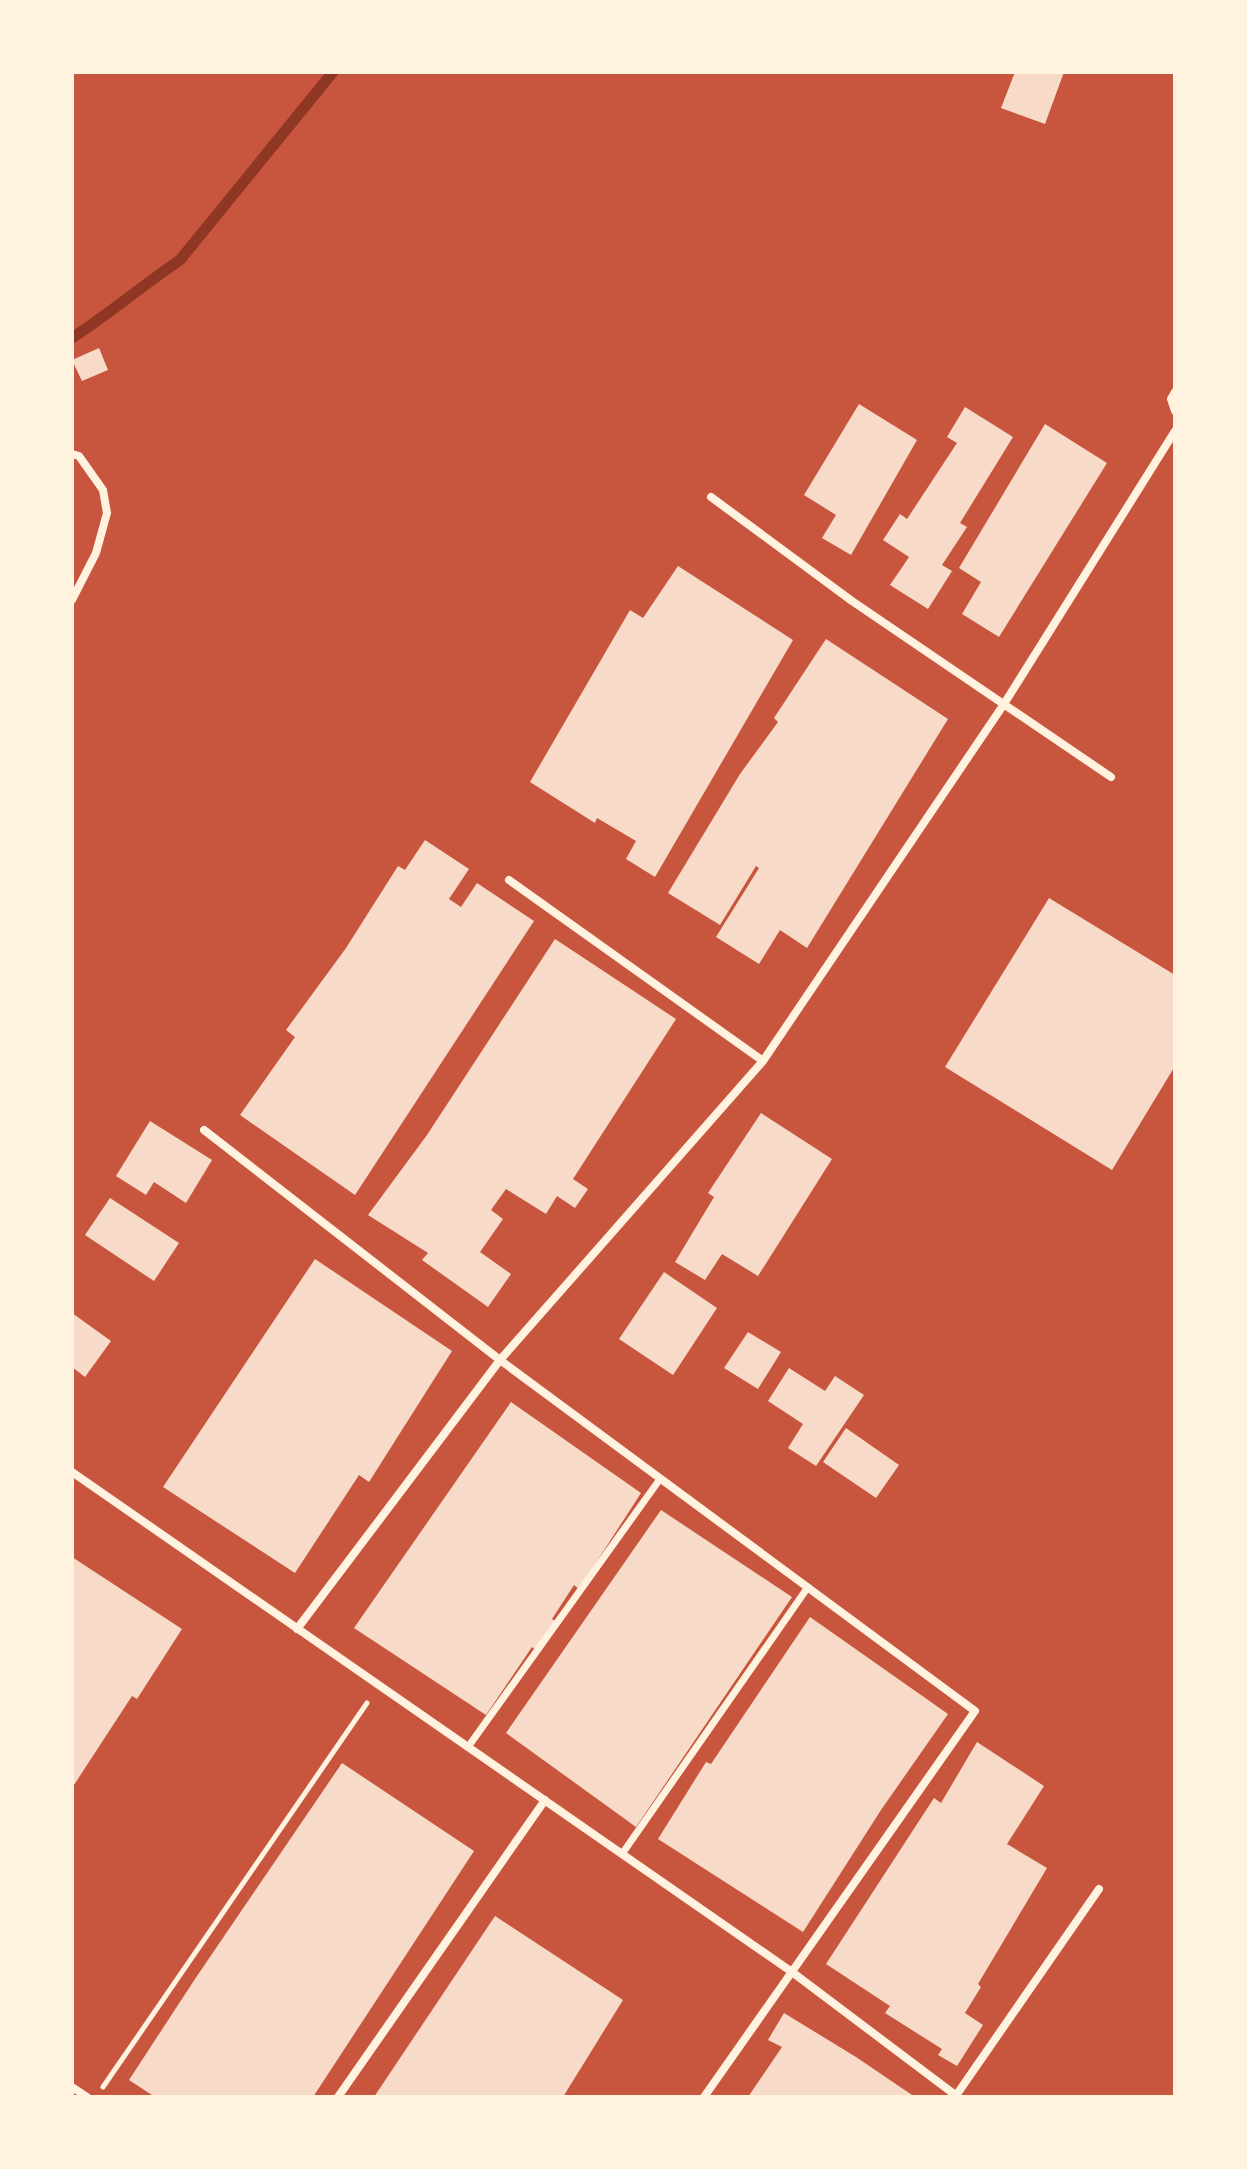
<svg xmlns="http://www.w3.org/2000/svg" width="1247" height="2169" font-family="'Fira Sans',sans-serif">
  <rect width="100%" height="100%" fill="#c8553d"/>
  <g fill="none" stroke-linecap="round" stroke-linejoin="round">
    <path stroke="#8f3625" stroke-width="11" d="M72,338c37,-24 71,-53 108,-78l153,-188"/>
  </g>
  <path fill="#f7dbc8" d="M1015,72h49l-19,52 -44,-16z
    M99,348l9,22 -26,11 -10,-21z
    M859,404l58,36 -66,115 -29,-17 14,-23 -32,-20z
    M965,407l48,30 -53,86 7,4 -25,38 10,6 -24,38 -38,-24 19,-28 -26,-17 17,-26 7,5 50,-76 -10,-6z
    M1045,424l62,39 -108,174 -37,-23 19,-32 -22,-14z
    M678,566l115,74 -138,237 -29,-18 10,-18 -39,-23 -2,5 -65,-41 100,-172 13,8z
    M826,639l122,80 -141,229 -27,-18 -21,34 -43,-27 43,-69 -3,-2 -36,59 -52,-32 72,-119 38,-52 -4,-4z
    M425,840l44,29 -20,30 12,8 16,-24 57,38 -179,274 -115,-80 55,-78 -9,-7 60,-82 52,-82 7,4z
    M1049,898l126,77v91l-63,104 -167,-103z
    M555,939l121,80 -103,160 15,10 -13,19 -18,-12 -11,18 -40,-25 -15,21 12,9 -23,33 31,22 -23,33 -66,-47 6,-7 -60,-38 59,-80z
    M761,1113l71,46 -74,117 -36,-22 -17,26 -30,-18 39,-65 -6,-4z
    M150,1121l62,39 -26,43 -32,-21 -8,13 -30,-19z
    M110,1198l69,45 -25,38 -69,-46z
    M315,1259l137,92 -83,131 -10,-7 -64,98 -132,-86z
    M664,1272l53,36 -44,67 -54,-36z
    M72,1313l39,28 -26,36 -13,-10z
    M748,1332l33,20 -23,37 -34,-21z
    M789,1368l36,23 10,-15 29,19 -48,71 -28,-18 15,-24 -35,-23z
    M511,1402l130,91 -62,96 -5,-4 -22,34 5,3 -20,29 -5,-4 -46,68 -132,-87z
    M846,1428l53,37 -23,33 -53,-36z
    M661,1510l131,87 -156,230 -130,-94z
    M72,1557l110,72 -45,70 -5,-3 -60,92z
    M810,1617l138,97 -67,96 -78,122 -145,-93 48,-77 5,2z
    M977,1742l67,44 -37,58 40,24 -69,116 3,3 -16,26 18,12 -26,41 -19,-11 4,-6 -57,-36 5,-7 -64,-42 108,-166 7,5z
    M342,1763l132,88 -161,246h-158l-26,-17 66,-101z
    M495,1916l128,84 -60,97h-189z
    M784,2013l72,44 59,40h-167l34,-50 -14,-7z"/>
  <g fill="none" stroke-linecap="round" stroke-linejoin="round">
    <path stroke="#fff3e0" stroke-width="5" d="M103,2087l264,-384"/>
    <path stroke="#fff3e0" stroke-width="7" d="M468,1747l192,-268
      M622,1854l186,-267"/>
    <path stroke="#fff3e0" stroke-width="8" d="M1175,392l-4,7 4,12
      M72,454l7,2 24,34 4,23 -11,40 -24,47
      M711,497l141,104 259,176
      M509,880l254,181
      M204,1130l296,230 475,351 -271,386
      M72,1472l720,500 166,125
      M297,1629l203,-269 263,-299 241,-357 171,-273
      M72,2087l15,10
      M338,2097l207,-297
      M955,2097l144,-208"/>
  </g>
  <rect width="1247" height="2169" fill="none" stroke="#fff3e0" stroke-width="148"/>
</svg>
